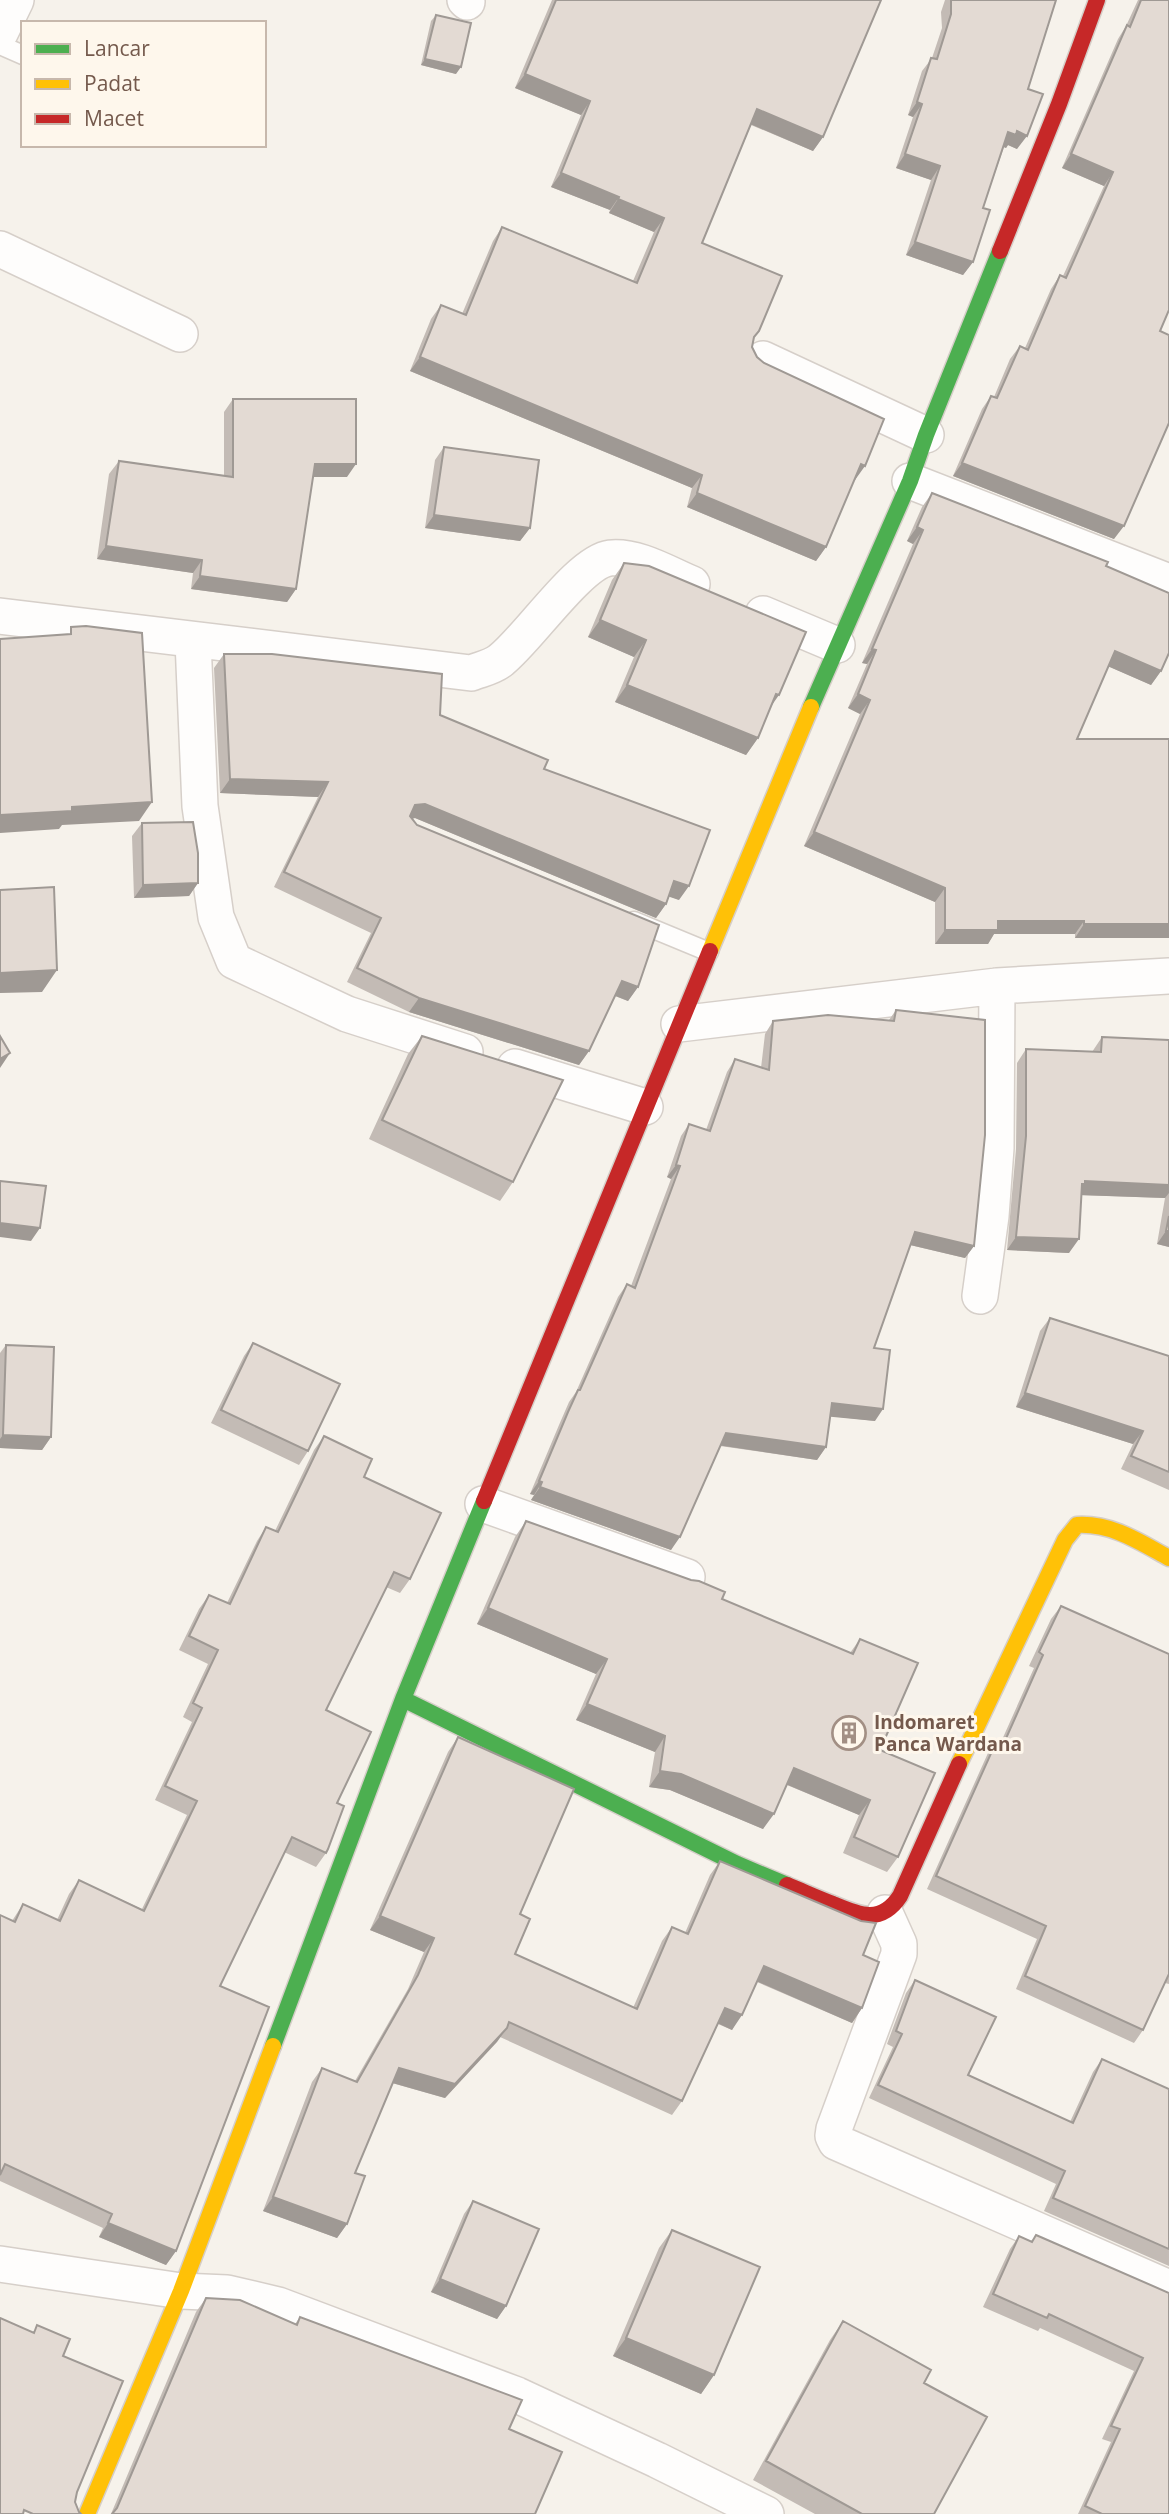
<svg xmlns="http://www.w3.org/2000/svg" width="1169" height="2514" font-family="'Open Sans',sans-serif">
  <rect width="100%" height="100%" fill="#f6f2eb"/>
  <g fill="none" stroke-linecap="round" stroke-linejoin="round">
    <g stroke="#d6cfc9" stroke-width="21">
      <path id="lane" d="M0,45l23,10
        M634,921l75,31"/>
    </g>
    <g stroke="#d6cfc9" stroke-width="38">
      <path id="street" d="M465,0l2,2
        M0,33l16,-33
        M0,249l180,85
        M763,359l163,76
        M910,481l259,101
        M763,614l74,31
        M0,616l471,57c10,-4 22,-6 30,-13 28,-22 78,-98 109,-102 27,-3 58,16 82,26
        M193,641l7,165 16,111 18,44 113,53 118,38
        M679,1024l318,-38 172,-10
        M515,1067l130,40
        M980,1296l11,-80 5,-68 1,-162
        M483,1504l204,73
        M885,1913l14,31v10l-65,175 -1,7 3,6 333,146
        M0,2264l181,27 46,2 51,12 239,90 140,65 109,54"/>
    </g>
    <g stroke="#d5cec8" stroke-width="19">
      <path id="fast" d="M811,707l99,-226 16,-46 74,-184
        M403,1699l334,165 50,21
        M273,2046l130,-347 81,-198"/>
    </g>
    <g stroke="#d5cec8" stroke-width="19">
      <path id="slow" d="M710,951l101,-244
        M959,1764l106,-224 12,-15c35,-2 63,17 92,33
        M87,2514l94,-223 92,-245"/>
    </g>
    <g stroke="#d5cec8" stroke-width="19">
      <path id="jam" d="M1000,251l59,-147 38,-104
        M484,1501l226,-550
        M787,1885c15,6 30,13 46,19 26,11 48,21 67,-8l59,-132"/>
    </g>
    <use href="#lane" stroke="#fefdfc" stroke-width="18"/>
    <use href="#street" stroke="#fefdfc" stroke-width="35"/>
    <use href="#fast" stroke="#4caf50" stroke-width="16"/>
    <use href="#slow" stroke="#ffc107" stroke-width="16"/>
    <use href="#jam" stroke="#c62828" stroke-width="16"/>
  </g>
  <path fill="#c3bbb5" d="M552,0h329l-58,137 -10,14 -62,-26 -49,118 52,95 -2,9 5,10 98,123 -1,-1 -28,68 -10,14 -129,-54 5,-19 -282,-117 21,-52 10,-14 21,9 31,-73 9,-14 131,54 21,-49 -45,-19 1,-3 -59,-23 30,-72 -66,-27z
    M945,0h111l-28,89 -11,60 -9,-4 -2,3 -2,-1 -21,61 -10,54 -10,13 -57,-20 25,-75 -35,-12 17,-51 -5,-2 14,-44 10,-13 10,-30 -1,-16z
    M1138,0h31l-9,331 -46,208 -161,-63 29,-67 9,-13 3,1 16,-38 10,-13 5,2 26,-59 9,-14 3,1 41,-90 -42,-18 56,-129 8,-13z
    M436,15l20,59 -35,-9 10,-44z
    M233,399l114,78h-34l-17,112 -9,13 -96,-13 2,-16 -96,-14 12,-85 10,-13 105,15v-64z
    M444,447l86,81 -10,13 -95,-13 10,-68z
    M932,493l174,73 55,105 -10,14 -43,-19 -31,73 92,199h-94v-4h-81l-6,10h-53v-42l-131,-56 56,-132 -12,-6 19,-44 -5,-1 51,-119 -6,-3 15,-34z
    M624,563l146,145 -12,30 -12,17 -131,-53 19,-45 -46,-20 24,-57z
    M224,654l216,61 104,54 135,131 -10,-4 -3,8 -10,14 -241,-100 -3,1 5,6 221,162 -10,14 -13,-5 -26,55 -10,14 -170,-53 -62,-30 24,-49 -97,-46 44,-90 -98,-4 -6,-125z
    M142,823l56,60 -9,13 -55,2 -2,-62z
    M896,1010l78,236 -9,12 -55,-13 -36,103 1,73 -45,-5 -4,31 -9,13 -97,-14 -49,104 -140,-50 3,-5 -4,-1 29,-69 10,-23 7,-10 42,-95 9,-13 4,2 40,-107 -4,-2 14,-41 8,-12 17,6 21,-58 8,-13 26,9 4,-34 8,-13 116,-1z
    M422,1036l91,146 -13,19 -131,-62 39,-85z
    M1102,1037l67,3v207l-12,-3 8,-46 -84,-3 -12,58 -62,-3 9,-101 1,-86 9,-14 66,3z
    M1050,1318l119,38v134l-48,-21 12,-25 -117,-37 24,-76z
    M253,1343l55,108 -9,14 -88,-42 33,-67z
    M6,1345l45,92 -9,13 -42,-2v-95z
    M324,1436l40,41 46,102 -10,14 -14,-6 -60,123 11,93 -11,50 -10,14 -32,-15 -64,134 -44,265 -10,14 -67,-28 4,-9 -103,-47v-266l12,6 11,-17 34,16 12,-26 10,-14 63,29 45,-94 -32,-15 37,-78 -9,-5 25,-53 -29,-14 20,-41 10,-14 18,8 30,-62 9,-14 9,4 39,-81z
    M526,1521l196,78 128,54 10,-14 20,111 18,107 -11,15 -44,-19 16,-38 -72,-30 -24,44 -93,-39 -21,-3 6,-35 -79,-32 20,-46 -119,-50 38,-87z
    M1061,1606l108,48v330l-4,-1 -22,47 -9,13 -118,-54 21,-50 -110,-50 61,-136 9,-13 4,2 33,-74 -5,-2 22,-47z
    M458,1737l62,177 -5,40 118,54 29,-67 10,-14 13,6 25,-58 10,-14 143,94 -1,53 -10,15 -95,-41 -25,48 -14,-6 -36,77 -10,14 -172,-78 -55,61 -53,-15 -37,90 -8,51 -10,14 -74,-27 49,-129 10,-14 33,13 53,-92 16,-37 -54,-22 78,-178z
    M915,1980l53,95 102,47 23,-50 9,-13 67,30v177l-125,-55 12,-27 -187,-86 24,-51 -6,-3 19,-51z
    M473,2201l33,105 -9,13 -66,-27 33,-78z
    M672,2230l42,145 -13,19 -88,-38 46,-108z
    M1036,2235l133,58v221h-91l33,-72 -9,-3 32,-68 -94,-43 -2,3 -55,-24 27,-58 9,-13 12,6z
    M206,2298l89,26 5,-7 209,112 26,85h-424l85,-202z
    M843,2321l81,62 10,131h-119l-62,-34 77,-140z"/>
  <path fill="#9f9994" d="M425,59l36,8 -5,7 -35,-9z
    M525,74l65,27 -9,14 -66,-27z
    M917,102l5,2 -9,13 -5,-2z
    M757,109l66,28 -10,14 -65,-28z
    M1017,131l10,5 -10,13 -9,-4 -2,3 -7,-3 9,-13z
    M905,154l35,12 -9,14 -35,-12z
    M1071,154l42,18 -9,14 -42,-18z
    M561,173l58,24 -9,13 -59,-23z
    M618,199l46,19 -10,14 -45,-19z
    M915,242l58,20 -10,13 -57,-20z
    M420,357l282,118 -10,13 -282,-117z
    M962,463l162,63 -10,13 -161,-63z
    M315,464h41l-9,13h-41z
    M861,464l4,2 -10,14 -4,-2z
    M697,493l129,54 -10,14 -129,-54z
    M434,515l96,13 -10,13 -95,-13z
    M917,527l6,3 -10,14 -6,-3z
    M106,546l96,14 -9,13 -96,-14z
    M200,576l96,13 -9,13 -96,-13z
    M600,620l46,20 -12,17 -46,-20z
    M872,649l4,1 -9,14 -5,-1z
    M1115,651l46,20 -10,14 -46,-20z
    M627,685l131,53 -12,17 -131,-53z
    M776,694l3,1 -12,17z
    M858,694l12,6 -10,14 -12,-6z
    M230,779l98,3 -10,15 -98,-4z
    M152,802l-13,19 -77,4 -3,4 -59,4v-18l72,-8z
    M425,804l241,100 -10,14 -241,-100 -10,2 10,-15z
    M814,832l131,56 -10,14 -131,-56z
    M674,881l15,5 -10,14 -15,-5z
    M198,883l-9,13 -55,2 9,-13z
    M998,921h86l-9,13h-81l-6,10h-53l10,-14z
    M1084,924h85v14h-94z
    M57,970l-15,22 -42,1v-20z
    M622,981l16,6 -10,14 -15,-6z
    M419,998l170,53 -10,14 -170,-53z
    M10,1053l-10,15v-9z
    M676,1165l4,1 -9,13 -4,-2z
    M1085,1181l84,4v8l-4,5 -88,-3 5,-11z
    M0,1223l40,5 -9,13 -31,-4z
    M1166,1231h3v16l-12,-3z
    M915,1232l59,14 -9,12 -59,-14z
    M1016,1237l63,2 -10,14 -62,-3z
    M1025,1393l118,38 -10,13 -117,-37z
    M832,1403l51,6 -8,12 -52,-5z
    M726,1433l100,14 -9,13 -100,-15z
    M3,1435l48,2 -9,13 -42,-2v-9z
    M539,1481l3,1 -8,13 -4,-1z
    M540,1487l140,50 -9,13 -140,-50z
    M488,1608l119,51 -11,15 -119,-50z
    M587,1704l78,32 -10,16 -79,-32z
    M794,1768l76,32 -11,15 -76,-32z
    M660,1771l21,3 93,40 -11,15 -93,-39 -21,-3z
    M380,1916l54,22 -10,14 -54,-22z
    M764,1966l98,42 -10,15 -98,-43z
    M725,2008l17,7 -10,15 -17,-8z
    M507,2028l-10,14 -52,56 -56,-16 10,-14z
    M273,2197l74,27 -10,14 -74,-27z
    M108,2223l68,28 -10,14 -67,-28z
    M440,2279l66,27 -9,13 -66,-27z
    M626,2338l88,37 -13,19 -88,-38z"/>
  <path fill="#e3dad3" stroke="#9f9994" stroke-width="2" d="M556,0h325l-58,137 -66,-28 -55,134 80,33 -23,55 -5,6 -2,10 5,10 7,6 120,56 -19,47 -4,-2 -35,83 -129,-54 5,-18 -282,-118 21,-52 25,10 36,-88 135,56 27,-65 -46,-19 1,-2 -58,-24 29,-72 -65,-27z
    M951,0h105l-28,89 15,5 -16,42 -10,-5 -1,4 -8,-3 -25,76 7,2 -17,52 -58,-20 25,-76 -35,-12 17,-50 -5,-2 14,-44 6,1 14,-45z
    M1141,0h28v310l-9,21 9,4v88l-45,103 -162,-63 29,-67 6,2 23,-52 8,4 32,-75 6,3 47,-106 -42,-18 56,-129 3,2z
    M436,15l35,8 -10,44 -36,-8z
    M233,399h123v65h-41l-19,125 -96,-13 2,-16 -96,-14 13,-85 114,16z
    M444,447l95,13 -9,68 -96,-13z
    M932,493l176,69 -2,4 63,27v60l-8,18 -46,-20 -38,88h92v185h-85v-3h-86v9h-53v-42l-131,-56 56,-132 -12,-6 18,-44 -4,-1 51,-119 -6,-3z
    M624,563l25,3 157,66 -27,63 -3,-1 -18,44 -131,-53 19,-45 -46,-20z
    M86,626l56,7 10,169 -80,5v4l-72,4v-176l71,-5v-7z
    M224,654h48l170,20 -2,41 108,45 -4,9 166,61 -21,56 -15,-5 -8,23 -241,-100 -10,1 -5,11 7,9 242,100 -21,62 -16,-6 -33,70 -170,-53 -62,-30 24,-50 -97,-46 44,-90 -98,-3z
    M193,822l5,31v30l-55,2 -1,-62z
    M54,887l3,83 -57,3v-83z
    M896,1010l89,10v115l-11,111 -59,-14 -41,116 16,2 -7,59 -51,-6 -6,44 -100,-14 -46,104 -140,-50 2,-5 -3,-1 29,-69 10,-22h2l47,-106 8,4 45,-122 -4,-1 13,-41 21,7 25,-72 34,11 4,-49 55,-6 66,6z
    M0,1036l10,17 -10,6z
    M422,1036l141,44 -50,102 -131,-62z
    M1102,1037l67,3v145l-84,-4v3h-3l-3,55 -63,-2 10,-101v-87l75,3z
    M0,1181l46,5 -6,42 -40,-5z
    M1169,1216v15h-3z
    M1050,1318l119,38v116l-38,-16 12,-25 -118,-38z
    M253,1343l87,41 -32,67 -87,-41z
    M6,1345l48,2 -3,90 -48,-2z
    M324,1436l48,23 -8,18 77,36 -31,66 -16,-7 -68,138 45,22 -34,71 7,3 -16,43 -2,4 -34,-16 -72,149 49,21 -93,244 -68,-28 4,-9 -107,-50 -5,11v-260l15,7 8,-18 37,17 19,-41 65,31 53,-110 -32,-15 37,-78 -9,-5 25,-53 -29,-14 20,-41 21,9 36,-77 12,5z
    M526,1521l165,59 8,1 26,11 -3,7 131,55 7,-15 58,24 -38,87 55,23 -37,84 -44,-20 16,-37 -76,-32 -20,46 -93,-40 -21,-3 5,-35 -78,-32 20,-45 -119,-51z
    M1061,1606l108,48v320l-26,56 -118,-54 21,-50 -110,-50 61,-136 7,3 39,-88 -4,-3z
    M458,1737l116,52 -54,125 10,5 -15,35 122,55 35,-82 16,7 32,-73 141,60 15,2 -13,32 16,7 -17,46 -98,-42 -22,49 -17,-7 -43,93 -173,-79 -2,6 -52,56 -56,-16 -44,105 10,3 -18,48 -74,-27 49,-129 35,14 61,-107 16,-37 -54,-22z
    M915,1980l81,37 -28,58 105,48 29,-64 67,30v160l-116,-51 12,-27 -187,-86 24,-51 -6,-3z
    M473,2201l66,28 -33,77 -66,-27z
    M672,2230l88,37 -46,108 -88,-37z
    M1036,2235l133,58v221h-67l-17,-8 35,-77 -9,-3 32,-68 -94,-44 -2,4 -54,-24 26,-58 13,6z
    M206,2298l34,2 57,25 3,-8 222,83 -13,29 53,23 -27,62h-423l5,-6z
    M0,2318l34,15 3,-8 33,14 -7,17 60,25 -46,111 -2,10 4,10 2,2h-48l-9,-4 -1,4h-23z
    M843,2321l88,49 -7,13 63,34 -53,97h-72l-96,-53z"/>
  <defs>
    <g id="building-ring" transform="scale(1.75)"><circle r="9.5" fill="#fef7ec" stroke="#a28f84" stroke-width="1.5"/><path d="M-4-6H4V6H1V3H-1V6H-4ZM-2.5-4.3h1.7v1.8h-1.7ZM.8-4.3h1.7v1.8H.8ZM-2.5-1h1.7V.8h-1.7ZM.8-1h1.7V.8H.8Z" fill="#a28f84"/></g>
  </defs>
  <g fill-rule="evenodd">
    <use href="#building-ring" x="849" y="1733"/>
  </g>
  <g text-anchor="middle" stroke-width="6" stroke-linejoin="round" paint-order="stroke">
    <g font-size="19" font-weight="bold" fill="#74594c" stroke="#fef7ec" text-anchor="start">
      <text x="874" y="1729">Indomaret<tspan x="874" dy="22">Panca Wardana</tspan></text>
    </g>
  </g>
  <rect x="21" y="21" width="245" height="126" fill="#fef7ec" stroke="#c7b8ac" stroke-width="2"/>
  <rect x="35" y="44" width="35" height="10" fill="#4caf50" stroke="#c7b8ac" stroke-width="2"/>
  <text x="84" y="56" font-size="21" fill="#74594c">Lancar</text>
  <rect x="35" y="79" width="35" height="10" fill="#ffc107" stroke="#c7b8ac" stroke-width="2"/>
  <text x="84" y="91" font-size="21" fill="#74594c">Padat</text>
  <rect x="35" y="114" width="35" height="10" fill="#c62828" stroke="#c7b8ac" stroke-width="2"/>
  <text x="84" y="126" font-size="21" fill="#74594c">Macet</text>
</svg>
